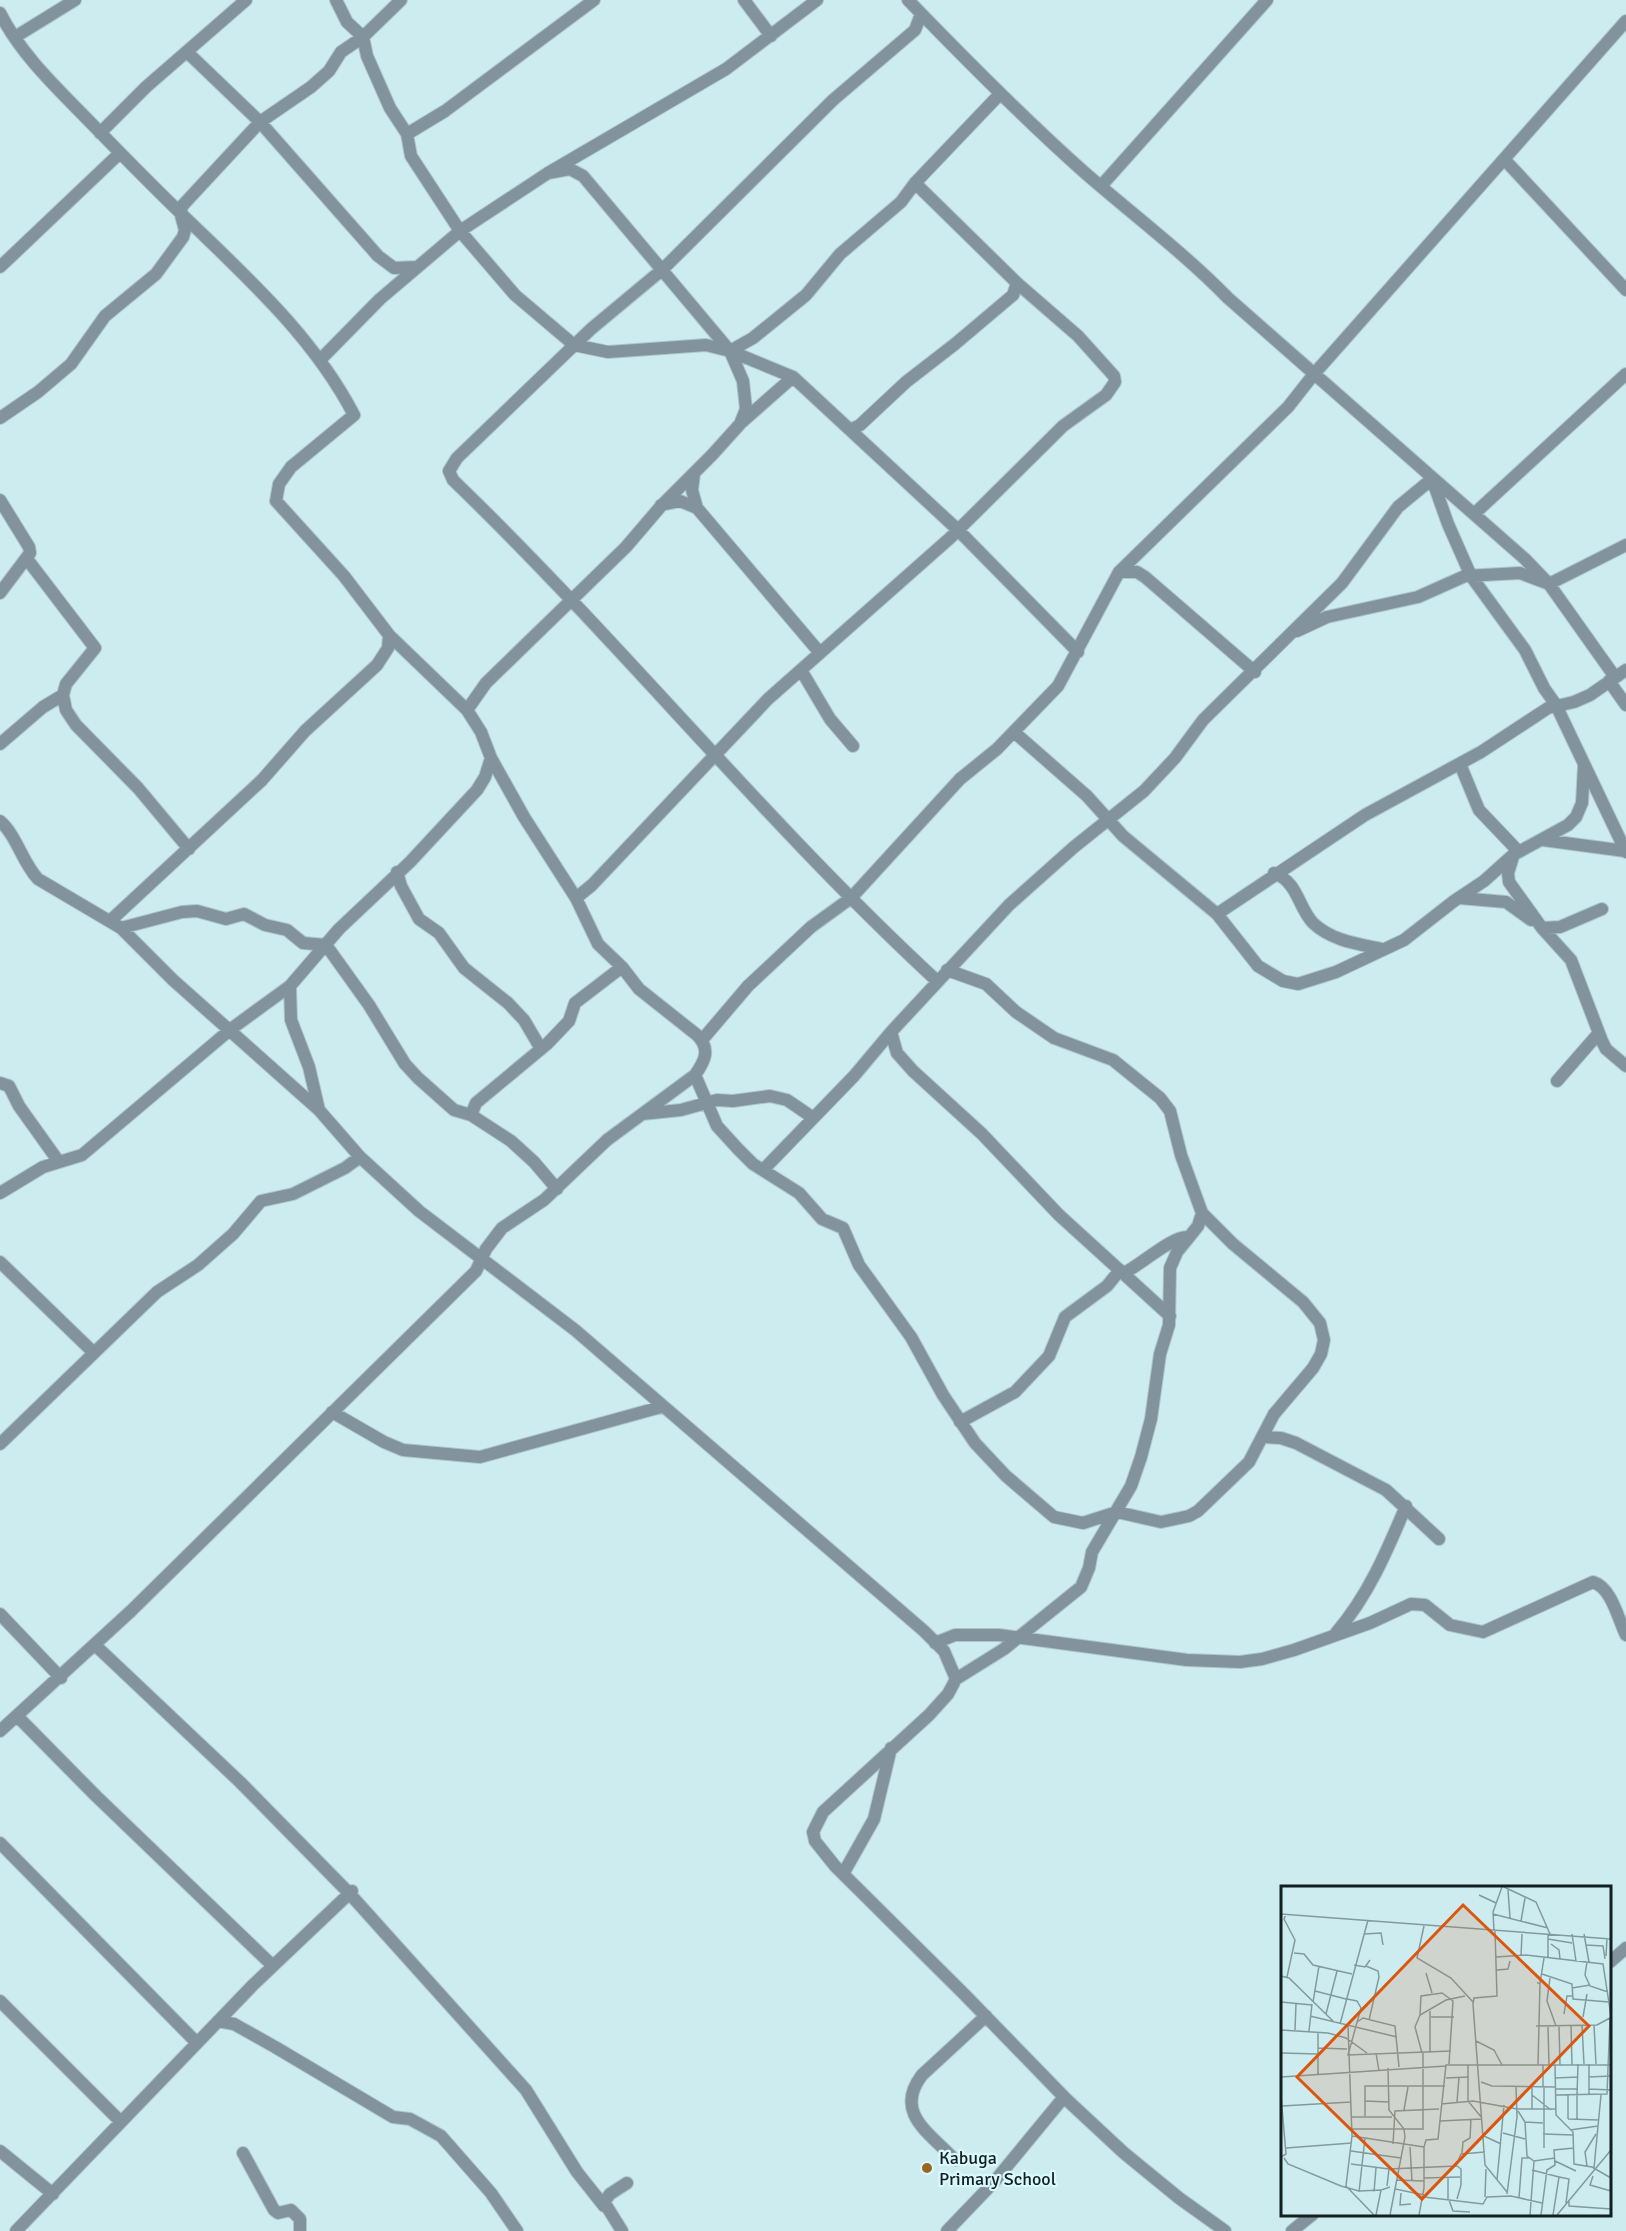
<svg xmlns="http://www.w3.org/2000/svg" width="1626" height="2231" font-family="Signika,sans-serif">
  <rect width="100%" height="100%" fill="#cdecf0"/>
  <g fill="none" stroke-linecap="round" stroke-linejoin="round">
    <g stroke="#acc7cb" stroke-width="14">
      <path id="minor" d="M336,0l11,22 16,15 4,19 23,52 17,26 4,22 49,75 55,64 59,50 34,7 98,-7 24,6 63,26 165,153 120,122
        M744,0l27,36
        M908,0c57,59 114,117 176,172 48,42 99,80 144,126l297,261 24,25 66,93
        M0,13c21,42 58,76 90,109 34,35 68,70 103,103 60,58 122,115 161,190l-63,52 -12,17 -3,17 68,75 45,59 78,75 14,22 10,26 33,59 52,81 22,46 24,23 17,22 58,46c14,14 8,26 -2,40l-88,65 -63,60 -42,28 -16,21 -10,22 -345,340 -131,120
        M921,14l-6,16 -82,70 -170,169 -72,60 -134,129 -8,13 4,9c167,161 313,343 484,501
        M15,37l60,-37
        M187,52l73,70 118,134 16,12 22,-1
        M100,133l46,-46 100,-87
        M407,134l38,-23 149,-111
        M1504,159l122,131
        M1101,186l166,-186
        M0,267l120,-114
        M730,351l23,-13 53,-43 34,-41 61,-52 14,-19 84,-88
        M321,359l59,-60 80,-68 88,-58 178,-104 91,-69
        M0,418l38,-26 33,-28 34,-48 51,-42 27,-37 2,-7 -5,-18 3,-7 77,-83 51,-35 18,-16 12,-19 22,-15 38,-37
        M742,422l51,-45
        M850,430l10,-5 46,-43 49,-38 58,-49 4,-12
        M694,474l-2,16 5,18 123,145
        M0,500l29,47 1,6 -30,40
        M661,505l19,-4 17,7
        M1474,514l152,-140
        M27,559l68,89 -29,36 -3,11 3,15 10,15 62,63 51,61
        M1119,572h18l8,5 110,95
        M1297,631l30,-14 91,-20 47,-21 55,-3 29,11 77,-39
        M801,670l29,49 23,27
        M1609,681l17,24
        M467,710l19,-27 140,-136 35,-41 51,-51 28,-31 6,-15 -3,-28 -13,-30 -147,-175 -13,-7 -22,4
        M1014,732l73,64 36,40 94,78 41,52 25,15 15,3 38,-12 68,-32 50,-39 30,-20 29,-26 55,-30 8,-8 6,-14 2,-37
        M0,744l43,-37 20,-12
        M1460,764l19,46 40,42
        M0,821c17,15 22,41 38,58l83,49 52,52 146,130 41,47 59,54 156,119 349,301 20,20 12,28 -8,15 -19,21 -106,97 -10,20 2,9 20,25 129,128 103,106 57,53 55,45 46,33
        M1543,840l82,11
        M1513,857l-5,16 1,9 33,46 29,32 31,81 4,8 20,17
        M397,872l4,14 18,33 20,14 25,35 44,35 16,17 17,29
        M1274,873c24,9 24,34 39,50 19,18 45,21 69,26
        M576,898l16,-13 176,-186 182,-161 113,-112 43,-31 9,-13 -1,-6 -36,-40 -61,-53 -102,-100
        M1459,898l47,4 25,18
        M1217,914l148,-99 116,-63 67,-44 26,-6 16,-7 36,-25
        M110,921l152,-141 43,-49 72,-66 11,-17 1,-13
        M121,928l61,-16 15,-1 29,8 18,-5 21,11 22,5 16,13 23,2 43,60 36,59 13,14 36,32 17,5 40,26 23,21 23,27
        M1542,928l18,-1 42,-18
        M947,970l39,14 30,28 38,26 59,22 47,38 10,13 11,44 21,58 -4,13 -21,26 -7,16 -1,57 -9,29 -9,65 -10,38 -10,29 -39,66 -3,16 -8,19 -77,62 -48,30
        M290,986l1,34 18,47 10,43
        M891,1032l6,21 16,18 69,63 77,81 111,101
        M702,1040l46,-54 63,-59 40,-29 109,-119 37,-30 61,-63 61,-114 169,-165 26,-33 312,-353
        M695,1075l22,51 21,23 15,15 46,29 23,26 21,9 16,37 52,72 32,58 32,48 31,33 48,41 29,6 34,-11 44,10 28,-6 9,-5 51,-49 25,-48 39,-46 8,-14 3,-14 -4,-17 -17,-21 -70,-58 -31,-31
        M1557,1081l41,-47
        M0,1083l9,3 10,20 40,56
        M642,1114l39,-4 36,-10 16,1 37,-5 17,4 25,17
        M471,1115l5,-12 71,-59 22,-23 6,-18 47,-36
        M763,1170l91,-94 37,-44 118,-127 65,-58 70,-56 31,-33 28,-38 139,-137 56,-76 34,-28 16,45 23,52 54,74 19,38 12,17 70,147
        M0,1193l43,-26 39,-12 149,-126 59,-43 49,-57 71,-67 67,-72 8,-13 6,-19
        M0,1262l93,90
        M1124,1273c18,-9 48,-37 64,-36
        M332,1412l52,30 19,8 77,7 181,-50
        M960,1422l55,-30 34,-36 16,-39 42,-31 13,-16
        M1263,1437l18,1 15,5 90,47 53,49
        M0,1444l157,-152 41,-27 35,-31 28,-33 32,-7 52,-26 15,-11
        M0,1614l61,64
        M1336,1633c32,-37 51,-82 70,-127
        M935,1643l20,-8h44l188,25 53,2 22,-3 32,-9 76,-27 41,-19 14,1 25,20 33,7 110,-50c19,6 25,37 33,53
        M95,1645l145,137 109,111 177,197 51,82 27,34
        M17,1716l79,80 177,170
        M0,1843l197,200
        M843,1874l31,-55 17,-71
        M1610,1962l16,-14
        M0,2001l120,120
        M218,2021l16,3 41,23 118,70 17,2 31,17 50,57 26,38
        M0,2151l53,43
        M243,2153l31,57 4,3 13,-3 9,9v12
        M955,2160c-25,-27 -62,-47 -33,-85l64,-59
        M16,2231l237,-246 99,-94
        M622,2231l-18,-29 6,-8 17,-11
        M947,2231l47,-49 70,-85
        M1292,2231l21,-17"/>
    </g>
    <use href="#minor" stroke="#82939e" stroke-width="12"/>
  </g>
  <circle fill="#9b661f" stroke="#daf9fe" stroke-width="2" cx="927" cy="2168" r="6"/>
  <g text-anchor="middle" stroke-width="4.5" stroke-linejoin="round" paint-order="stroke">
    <g font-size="18" fill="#131f20" stroke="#daf9fe" text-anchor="start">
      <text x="939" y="2164">Kabuga<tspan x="939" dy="21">Primary School</tspan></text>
    </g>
  </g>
  <g transform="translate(1281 1886)">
    <rect width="330" height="330" fill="#cdecf0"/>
    <path fill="none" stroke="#839a9d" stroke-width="1.5" d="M223,1l32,15 14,32M227,4l2,28M198,9l17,8M0,28l330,25M5,28l-2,5 11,21 -8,37M212,28l55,14M240,35l4,-23M143,40l-7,32 34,20 22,24M213,45l-1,-19 9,-25M214,45l2,65 -23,2 -1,6 12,161 22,27M83,48l17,-1 2,12M291,48l4,27M303,48l5,28M267,53l24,4M270,58l8,6 1,9M305,59l17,1 2,13M13,67l10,1 9,11 39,9M240,70l1,-22M325,70l1,-18M215,71l30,-2 77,9 8,52M267,72v-24M306,76l-2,13 5,11 18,6M73,79l11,2 5,-7M85,80l12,5 1,6 -10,43M216,84l11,-1 2,-8M145,87l6,20M261,88l30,10 1,15 36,3M0,90l8,2 45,44M269,92l-3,23 9,25M256,97h3l4,-25M291,102l18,-3M34,105l31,8M66,113l10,2 4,7 -13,47 103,-4M0,116l31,3M32,116l6,-36M149,125v42M45,128l11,-43M283,128l3,-18h5M139,129l1,-19 21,-3 11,8 -4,63M29,130l87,21M150,131h23M302,131l4,-23M76,136l6,-4 32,8 4,41M59,138l28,-104M301,139l2,39M313,139l2,39M67,140l4,110 -6,50 28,29M255,140l61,-1 13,-7M278,140l1,39M290,140l1,39M267,141l1,38M0,144l47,3 18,5 21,15M0,144v32M14,144l1,-27M28,145l3,-27M195,155l18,9 8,15M37,162l29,1M1,167l36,1M95,167l3,18M141,167l-7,-26 5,-12 26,-15 19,-4M308,178v31M187,179v36l14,17M257,179l2,-82M262,179v22M274,179l1,50 17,17 1,32 18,3 19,11M107,182l1,42 15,19 1,8 -10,52 29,6M37,188v-42M0,191l165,-11M308,191l22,-1M165,192l23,-1M274,192l23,-1M200,196l11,4 63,1M263,201v61M274,203h23M308,203l22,1M251,209l19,15M274,209l52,-1 3,-76M287,209v24M296,209l1,-31M296,209v24M0,210l5,58 -5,3M84,215l24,1M176,216l2,-25M160,218l32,-3 44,8h39M1,220l69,-4M251,223v-22M123,224l4,-23M237,225l7,11 2,34 7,5 21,-3M84,230v-30h80M71,231h40M287,233l31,1M159,235l41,-2M244,236l18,1M71,243h71v-76M289,244l28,-4M222,247l22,6M262,248l30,1M71,250l72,11M203,250l17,8M112,258l2,-33 44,-2M129,261l2,34M5,262l66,-5M70,265l50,7M181,267l1,-11 7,-4 1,-19M3,272l4,6 53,22 18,5 22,-1M274,275l21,10M70,278l38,5M306,280l-2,-14 11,-18M313,282l7,-73M251,284l27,7M312,290l-3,9 21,6M143,292l36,-1M167,292v22M115,294l28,1M216,294l7,-75M106,300l2,-17 67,-3 5,-12 24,-2M78,306l6,-54M93,306l2,-24M120,307l-1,12 11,-1M226,308l10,-77 -1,-30M143,311l59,7 4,-7 24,-1 31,7M204,311l1,-28M238,312l3,-40h7M176,313l4,-14v-16l-4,-3M168,314l4,11 17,1M288,314v6l42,3M95,329l5,-25 9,-3M109,329l5,-26M138,329l5,-27v-41l2,-7 12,-1 8,-74h165M249,329l4,-54M260,329l6,-45 8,-5 -1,-15 20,-2M272,329l6,-38 10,2 -3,24M276,329l54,-65"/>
    <path fill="#dd560d" fill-opacity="0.15" stroke="#dd560d" stroke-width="3" d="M182,19l126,121 -167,173 -125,-122z"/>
    <rect width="330" height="330" fill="none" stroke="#131f20" stroke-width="3"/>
  </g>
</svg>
